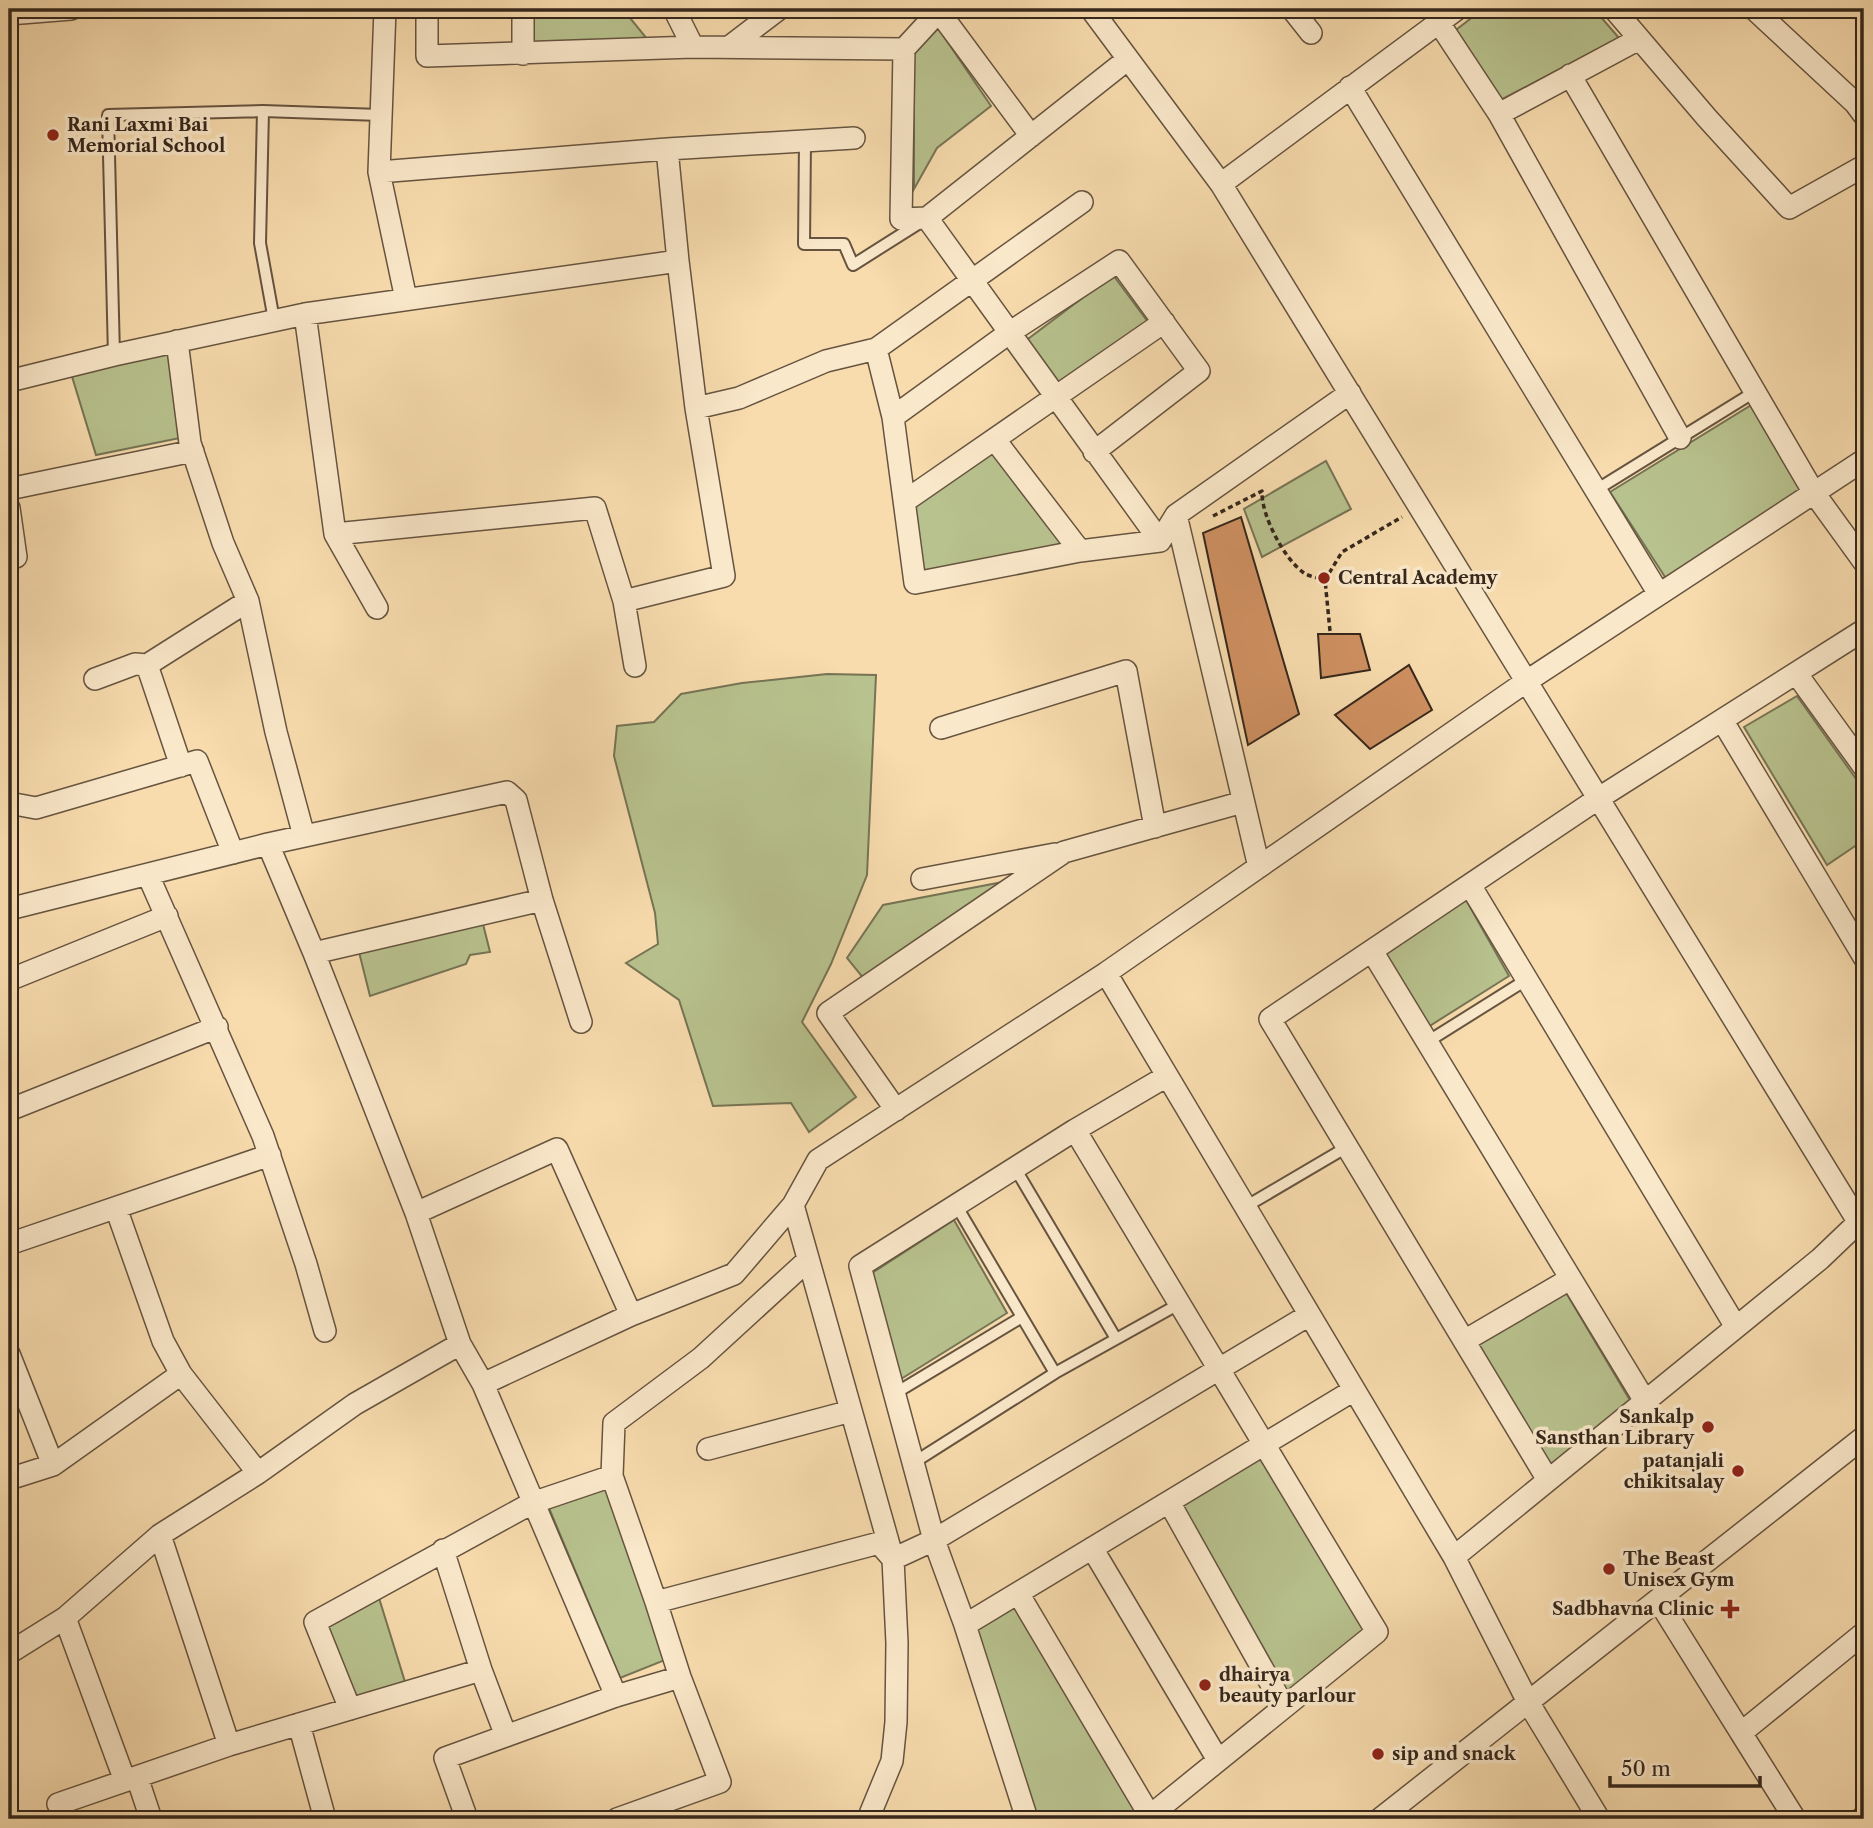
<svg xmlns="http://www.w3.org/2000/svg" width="1873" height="1828" font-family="'Libre Caslon Text',serif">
  <rect width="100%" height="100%" fill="#f8dcae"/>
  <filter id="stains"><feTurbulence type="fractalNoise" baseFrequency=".00286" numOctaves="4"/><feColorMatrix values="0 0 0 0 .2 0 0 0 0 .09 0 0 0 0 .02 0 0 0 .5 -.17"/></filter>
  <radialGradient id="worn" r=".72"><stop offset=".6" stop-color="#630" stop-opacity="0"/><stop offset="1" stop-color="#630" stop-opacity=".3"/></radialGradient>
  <path fill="#b8c28e" stroke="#767455" stroke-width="2" d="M530,9h114l-14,9 18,22 -117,4z
    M1483,9h111l25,29 -126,66 -41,-71z
    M936,25l55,81 -54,42 -23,41v-136z
    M1113,275l35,47 -88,64 -36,-44z
    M173,348l7,90 -84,17 -26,-85z
    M1753,404l51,84 -137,92 -57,-88z
    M996,450l70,93 -146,33 -9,-71z
    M1326,461l25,48 -89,48 -18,-48z
    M827,674l49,1 -9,200 -36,89 -29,58 54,75 -47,35 -18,-29 -78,3 -34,-106 -53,-37 32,-19 -3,-31 -41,-157 3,-30 37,-4 27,-28 61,-11z
    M1797,696l67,94v50l-37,25 -83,-138z
    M1013,880l-149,99 -17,-21 36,-53z
    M1466,900l43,76 -81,51 -46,-73z
    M482,920l8,32 -20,3 -4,9 -96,32 -12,-48z
    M954,1220l53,93 -106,66 -29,-106z
    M1565,1291l66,111 -79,67 -75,-124z
    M1260,1455l105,174 -79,64 -113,-185z
    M609,1487l61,171 -50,20 -71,-170z
    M379,1598l26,84 -50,18 -31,-78z
    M1015,1602l125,210 -9,7h-98l-65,-195z"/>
  <path fill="#cf9061" stroke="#35271c" stroke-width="2" d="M1241,517l58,197 -51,31 -45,-212z
    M1318,634h42l10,36 -49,8z
    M1409,665l23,45 -62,39 -35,-34z"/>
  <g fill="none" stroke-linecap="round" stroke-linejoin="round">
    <g stroke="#665440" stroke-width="14">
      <path id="lane" d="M263,111l-3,132 14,77
        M805,141l-1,103h40l9,21 68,-43
        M114,355l-6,-240 155,-4 117,4
        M1596,490l160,-99
        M1427,1042l99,-62
        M1015,1168l100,169
        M956,1205l99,168
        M1245,1207l102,-60
        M894,1394l128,-77
        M913,1463l142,-90 124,-69"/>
    </g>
    <g stroke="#665440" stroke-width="24">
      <path id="street" d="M385,9l-6,163 27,127
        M427,9v47l266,-9 211,2 -3,170 26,-1 201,-159
        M523,9v45
        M674,9l19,38
        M937,9l94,127
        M1091,9l130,175 643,1047
        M1292,9l19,24
        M1614,9l93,109 82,90 75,-42
        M1754,9l101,94 9,12
        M9,14l62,-5
        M1439,23l60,91 181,324
        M729,47l50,-38
        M904,49l35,-38
        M1570,75l244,418 50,69
        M1350,87l309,507
        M1499,114l140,-75
        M667,149l11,112
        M379,172l288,-23 187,-11
        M1221,184l236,-175
        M927,218l233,323
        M678,261l18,147 28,168 -100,25 -29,-93 -260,26 -30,-220z
        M177,341l13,102 33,100 25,58 28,131 28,104
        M876,349l206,-147
        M9,381l105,-26 191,-41
        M696,408l43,-10 87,-37 50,-12 17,68 22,166 165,-32 80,-10 16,-26 174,-122
        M893,417l116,-84 110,-72 80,110 -105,81
        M995,440l85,111
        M9,489l184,-38
        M905,501l259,-179
        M9,508l7,49 -7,2
        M1176,515l83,352
        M335,534l42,74
        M624,601l11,65
        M147,665l34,101
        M1796,673l68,94
        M95,679l40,-15 12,1 101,-64
        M1722,720l142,237
        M941,728l185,-57 29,156
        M9,803l27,5 161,-47 36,92
        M268,844l239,-52 9,8 26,100 39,122
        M148,875l115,261 43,128 19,67
        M922,879l133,-25
        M1470,885l266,442
        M9,909l259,-65 46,109 102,260 44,131 23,40 148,-69 103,-41 59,-69 25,-45 288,-187 421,-292 337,-221
        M1372,951l273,450
        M314,953l228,-53
        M1106,973l348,584 74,145 71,117
        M9,980l158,-64
        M9,1110l208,-83
        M896,1110l-68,-97 236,-161 179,-50
        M793,1205l100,354 4,84 -1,79 -4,39 -24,58
        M116,1208l47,133 18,33 77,99
        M416,1213l141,-64 74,166
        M9,1244l261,-89
        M1464,1341l106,-62
        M9,1354l44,111 -44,14
        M483,1384l133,312
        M708,1449l143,-38
        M53,1465l128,-91
        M612,1476l2,-53 87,-65 107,-98
        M1548,1480l-278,-461 329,-221 265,-168
        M1169,1502l115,205
        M160,1535l69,210 252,-75 25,66
        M1092,1548l126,212
        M443,1550l38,120
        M1454,1557l366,-298 44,-42
        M893,1559l41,-19 375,-225
        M1018,1593l132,223
        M1658,1600l83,133 123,-100
        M65,1618l60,163
        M965,1625l389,-235
        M9,1653l56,-35 95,-83 98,-62 97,-69 105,-60
        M350,1709l-35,-87 217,-119 80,-27 44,126
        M299,1724l26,95
        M1741,1733l54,86
        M137,1777l14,42
        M58,1804l171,-59
        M467,1819l-22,-61 171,-62 64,-19
        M617,1819l103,-37 -40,-105 -24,-75 223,-59 14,16
        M1027,1819l-62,-194 -31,-85 -74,-274 215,-136
        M1146,1819l231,-187 -302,-502 92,-54
        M1380,1819l484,-382
        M1861,1819l3,-2"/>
    </g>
    <path stroke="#35271c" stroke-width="3.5" stroke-dasharray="5 3.5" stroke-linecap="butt" d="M1213,516l49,-25c-1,24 22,68 42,82 6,4 15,5 21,7
      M1330,631l-5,-51 17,-28 60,-35"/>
    <use href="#lane" stroke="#fae8ca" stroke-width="10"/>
    <use href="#street" stroke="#fae8ca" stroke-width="21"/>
  </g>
  <g fill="#8f2418" stroke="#fae8ca" stroke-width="2.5">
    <circle cx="53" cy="135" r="7"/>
    <circle cx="1324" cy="578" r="7"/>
    <circle cx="1708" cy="1427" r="7"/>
    <circle cx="1738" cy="1471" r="7"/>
    <circle cx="1609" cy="1569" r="7"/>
    <path d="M1726.5 1598.5h7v7h7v7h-7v7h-7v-7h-7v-7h7z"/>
    <circle cx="1205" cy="1685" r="7"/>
    <circle cx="1378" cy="1754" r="7"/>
  </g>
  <g text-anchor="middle" stroke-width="7" stroke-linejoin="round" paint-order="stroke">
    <g font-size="18" font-weight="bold" fill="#35271c" stroke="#fae8ca" text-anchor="start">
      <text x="67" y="131">Rani Laxmi Bai<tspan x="67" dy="21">Memorial School</tspan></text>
      <text x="1338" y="584">Central Academy</text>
      <text x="1694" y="1423" text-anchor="end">Sankalp<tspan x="1694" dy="21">Sansthan Library</tspan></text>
      <text x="1724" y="1467" text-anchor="end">patanjali<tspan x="1724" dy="21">chikitsalay</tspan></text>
      <text x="1623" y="1565">The Beast<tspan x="1623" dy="21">Unisex Gym</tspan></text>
      <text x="1714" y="1615" text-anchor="end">Sadbhavna Clinic</text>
      <text x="1219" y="1681">dhairya<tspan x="1219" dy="21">beauty parlour</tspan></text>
      <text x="1392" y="1760">sip and snack</text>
    </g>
  </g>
  <rect width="1873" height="1828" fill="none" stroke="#f8dcae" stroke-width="35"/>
  <rect x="10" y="10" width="1852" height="1807" fill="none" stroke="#35271c" stroke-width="3.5"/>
  <rect x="18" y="18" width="1838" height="1793" fill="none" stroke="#35271c" stroke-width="2"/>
  <path d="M1610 1776v10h150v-10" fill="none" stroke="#35271c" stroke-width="3.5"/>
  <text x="1621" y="1776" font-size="21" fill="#35271c" stroke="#fae8ca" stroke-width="5" paint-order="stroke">50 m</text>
  <rect width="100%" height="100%" filter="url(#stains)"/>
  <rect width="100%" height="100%" fill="url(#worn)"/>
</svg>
